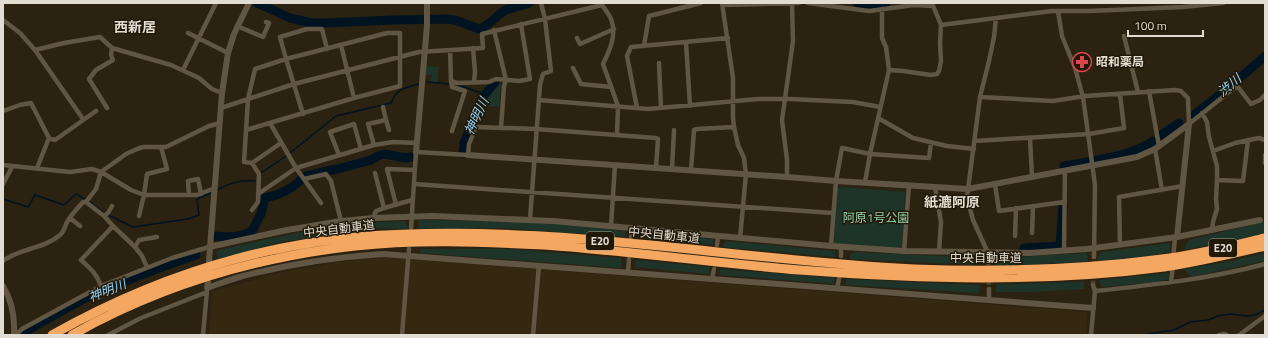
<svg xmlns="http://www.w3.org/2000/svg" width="1268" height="338" font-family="'Titillium Web','Noto Sans JP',sans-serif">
  <rect width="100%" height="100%" fill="#2b2211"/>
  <path fill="#342810" d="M384,257l703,55 -1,23h-877l3,-43 67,-19 60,-11z"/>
  <path fill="#1e3428" d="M426,66l13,1 -2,15h-6l1,-7h-6z
    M495,84h6l-2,23 -19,-1 4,-9z
    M840,187l65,5 -3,56 -68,-4 3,-55z
    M419,220l85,1 54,3 68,7 -1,6 -124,-9 -83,1z
    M405,221l3,8 -27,-1 -45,6 -55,8 -63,17 -2,-6 2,-3c46,-10 92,-21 138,-26 16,-2 33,-2 49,-3z
    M1265,222v11l-33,8 -48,9 3,-8 5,-3z
    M643,233l70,6v6l-71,-7z
    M726,241l109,10v6l-114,-10z
    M1170,243v9l-22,4 -50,6v-5l3,-5z
    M421,249h89l111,9 1,10 -202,-15z
    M855,252l126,6 -1,7 -130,-6 -1,-4z
    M1087,253l1,9 -95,4 3,-9h18z
    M1265,253v8l-75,16 -6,-8 47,-8z
    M636,260l74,7 -1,7 -74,-7z
    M720,269l115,9 -1,6 -115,-9z
    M1168,273l1,6 -12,3 -55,5 -3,-7z
    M846,279l134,6 -1,8 -134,-8z
    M1084,282v7l-50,3h-39l2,-8z"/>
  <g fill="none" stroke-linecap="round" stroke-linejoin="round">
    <path stroke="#001321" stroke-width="1.5" d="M427,82l22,2
      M457,85l28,9
      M290,153l46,-37 55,-13c6,-15 14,-15 28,-19
      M261,175v-2l25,-17
      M217,190c15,-8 22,-10 38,-9
      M3,199l25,8 7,-12 29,10 12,-11 9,5
      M89,201l15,12
      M108,215l25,12 55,-8 11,-4 -2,-16 13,-6
      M1142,335l32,-5 16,-8 18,-2 10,-4 12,-2 17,2 8,-1 10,-5"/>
    <path stroke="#001321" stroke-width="9" d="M257,3l33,15 22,5h13l67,-3 55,-1 8,1 24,9c10,-3 16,-12 25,-18 8,-4 17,-5 25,-8
      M857,3l12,2 17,-2
      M1194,115l37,-29 34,-30
      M1161,135l18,-12
      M463,153l1,-10 19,-46 12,-15
      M1097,160c19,-3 40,-8 56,-19
      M1064,167v-1l24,-4
      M306,176l20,-5 12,-2 33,-9 7,-4 7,-2 21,4 6,-1
      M214,236c15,1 26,3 39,-6 2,-7 7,-12 9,-19 1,-4 1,-8 3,-13 15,-3 26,-8 37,-19
      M1024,248l36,-2 3,-40
      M22,335l3,-3c19,-11 39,-23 59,-33 37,-17 74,-31 112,-44"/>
    <path stroke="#463e2e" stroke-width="4.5" stroke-dasharray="4.5 2" stroke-linecap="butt" d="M988,261l1,28
      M1093,285l1,-28"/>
    <path stroke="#605643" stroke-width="4.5" d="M722,3l11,75v40l1,9 4,18 6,13 2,16 -6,64
      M808,3l61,8 45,-6 19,1
      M723,5l76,-2
      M1058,11l4,25 13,32 8,29 12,88 -1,72
      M3,20l17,13 15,17 29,-7 36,-6 12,11 59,17 28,13 13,11 10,4
      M941,25l111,-14h37l94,-4 40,-4
      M237,26l26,11 6,-14 -3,-1
      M494,30l12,50 -2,6 -3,42
      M188,33l40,20
      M1124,36l14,56
      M577,38l3,6 34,-15
      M686,42l4,64
      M341,45l13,53
      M644,46l5,-30 52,-13
      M473,48l2,24 -1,10
      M35,50l48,69
      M450,50l1,31 6,2 32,-1 7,-3 23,2 11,-2 -9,-55
      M659,63l2,45
      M573,68l8,16 30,3
      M183,70l33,-67
      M889,70l14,1 28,4 6,-1 2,-3 2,-10 -1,-18 1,-18 -9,-22
      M451,81l1,6 13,4 -13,40
      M1149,91l10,55
      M980,97l73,4 32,-5 90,-6 6,1 7,7 1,26
      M539,100l109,9 110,-10h32l63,3 27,5
      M107,108l-18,-29 7,-9 17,-10 -2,-5 1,-7
      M221,108l73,-24 125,-32 64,-4 -1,-14 120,-29c3,4 7,9 9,14 6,15 -1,31 -8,45l15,42 -1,29
      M637,108l-10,-52 4,-9 97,-9
      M3,111l17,-6 11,-2 18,35
      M1202,113l5,9 2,15 8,29v14l-1,19 1,10 -4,13 -1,8
      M303,114l-17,-55 -6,-22 27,-8h15l5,20
      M878,118l35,20 34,8 27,3
      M386,120l3,10
      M270,123l26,45 25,35
      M1189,124l45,-36 4,-1 13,17 9,-4 5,-5
      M246,130l108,-32 46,-12v-53h-13l-101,26 -31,10 -7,30 -4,63 8,1 7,11 -1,28 -6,8
      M1030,138l2,39
      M975,141l114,-7 35,-6 -4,-34
      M374,145l-6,-21 18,-4 -3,-13
      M1155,149l7,41
      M1213,151l22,-8 24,-5 6,2
      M339,155l-9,-23 24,-8 7,25
      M1265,155v8
      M252,163l29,-20
      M3,165l67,7 22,-3 9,3 30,18 13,5h53l18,-7
      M37,168l12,-30 6,2 41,-29
      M672,169l2,-39
      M691,170l3,-40 3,-1 37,-2
      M375,173l9,35
      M787,177v-17l-5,-40 11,-79 -1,-37
      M304,179l22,-5 5,7 10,40
      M1217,180l26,1 5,-41
      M865,182l5,-28 19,-84 -3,-23 -4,-9v-29
      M3,184l9,-17
      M414,184l419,29
      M995,184l4,27 65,-9
      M935,187l6,35 -2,30
      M258,194l38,-26 78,-23 19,-3 24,1
      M189,195l-1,-14 10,-2 3,15
      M86,202l10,-13 5,-17 25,-18 11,-5 6,-2h23l43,-21 11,-3
      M396,205l-9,-36 28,1
      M104,216l4,-3 4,-7
      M139,216l5,-21 3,-21 20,-5 -6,-22
      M70,218l10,8
      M373,218l3,-7 8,-3 28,-8
      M530,219l10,-134 3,-11 8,-3 -6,-52 -4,-16
      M611,226l4,-61
      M411,228l5,-76 52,3 1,-11 7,-17 60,2 120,9 2,1 -2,29
      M1032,233l1,-27
      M1015,236l1,-28
      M631,239l1,-11
      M717,245l1,-9
      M1120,245l-1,-48 64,-11
      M831,246l5,-65 6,-33 28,6 59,4 2,-15
      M135,247l4,-7 18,-3
      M904,251l5,-66
      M1064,251l1,-80
      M841,256v-9
      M1173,258l2,-20
      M3,261c17,-13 41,-12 57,-26 4,-3 5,-9 7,-13 4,-7 11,-14 16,-20h3l18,14 9,10 22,21 7,9 5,11
      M988,261v-8l-15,-33 -6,-23 13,-100 9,-36 5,-24 2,-19
      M628,272l1,-13
      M712,279l2,-10
      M1171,282l2,-17
      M101,286c-4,-12 -11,-18 -20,-26l32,-34
      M837,288l2,-9
      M989,289v11
      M1095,291c57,-6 114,-12 170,-27
      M16,335l6,-6 79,-43 71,-28 37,-11
      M108,335l33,-17 66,-26
      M203,335l4,-44
      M402,335l7,-86
      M533,335l6,-70
      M1091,335l4,-44 -2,-6
      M1219,335l5,-1 3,1
      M1239,335l26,-19"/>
    <path stroke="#605643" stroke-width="6" d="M416,152l11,-126v-23
      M468,155l319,22 49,4 132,8 169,-32 18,-8 34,-25
      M1177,237l12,-113
      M209,247l78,-17 54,-9 32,-3 60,-2 120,5 278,25 73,5 125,2 58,-4 90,-12 83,-17
      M209,261l13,-168 6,-40 6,-19 15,-31
      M208,282l-1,6c12,-4 24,-9 36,-12 46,-12 93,-19 140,-22l710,54
      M3,286c9,15 12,32 11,49"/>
    <path stroke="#f4a761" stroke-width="9" d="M52,335c94,-53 197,-88 305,-98 186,-16 371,23 557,32 83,3 166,1 248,-10 34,-4 69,-13 103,-21
      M72,335c87,-49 185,-78 283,-89 62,-7 127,-4 189,-1 85,6 170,18 255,25 121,9 243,13 365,-3 34,-5 67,-13 101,-21"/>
  </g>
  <defs>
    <g id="pharmacy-ring" transform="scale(1)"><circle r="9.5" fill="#211807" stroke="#e0444e" stroke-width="1.5"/><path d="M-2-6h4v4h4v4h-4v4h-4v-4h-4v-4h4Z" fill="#e0444e"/></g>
  </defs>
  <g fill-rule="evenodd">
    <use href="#pharmacy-ring" x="1082" y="62"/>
  </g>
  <g text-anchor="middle" stroke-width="3" stroke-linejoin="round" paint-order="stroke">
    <g fill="#211807" stroke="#a8a195" stroke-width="1">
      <rect x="586" y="232" width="28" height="18" rx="3"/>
      <rect x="1209" y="239" width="28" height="18" rx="3"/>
    </g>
    <g font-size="11" font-weight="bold" fill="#e2dcd2">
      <text x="600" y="245">E20</text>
      <text x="1223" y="252">E20</text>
    </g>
    <g font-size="12" font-weight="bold" fill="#e2dcd2" stroke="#211807" text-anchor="start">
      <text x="1096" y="66">昭和薬局</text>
    </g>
    <g font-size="12" fill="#97d5b1" stroke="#211807">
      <text x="876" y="222">阿原1号公園</text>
    </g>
    <g font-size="12" fill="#e2dcd2" stroke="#211807">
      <text transform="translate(339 229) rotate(-7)" y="4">中央自動車道</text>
      <text transform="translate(664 235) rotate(6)" y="4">中央自動車道</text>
      <text x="986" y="262">中央自動車道</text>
    </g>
    <g font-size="13" font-style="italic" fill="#92cef4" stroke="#211807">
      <text transform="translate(1229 85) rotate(-40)" y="5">渋川</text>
      <text transform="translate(476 116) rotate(-65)" y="5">神明川</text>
      <text transform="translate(107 290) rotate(-22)" y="5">神明川</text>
    </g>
    <g font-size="14" font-weight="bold" fill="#e2dcd2" stroke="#211807">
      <text x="135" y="32">西新居</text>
      <text x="952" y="207">紙漉阿原</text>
    </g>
  </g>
  <rect width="1268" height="338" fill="none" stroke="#e2dcd2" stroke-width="8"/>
  <path d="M1128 30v6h75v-6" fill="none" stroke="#e2dcd2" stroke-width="2"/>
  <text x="1134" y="30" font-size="12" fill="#e2dcd2" stroke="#211807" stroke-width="3" paint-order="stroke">100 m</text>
</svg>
